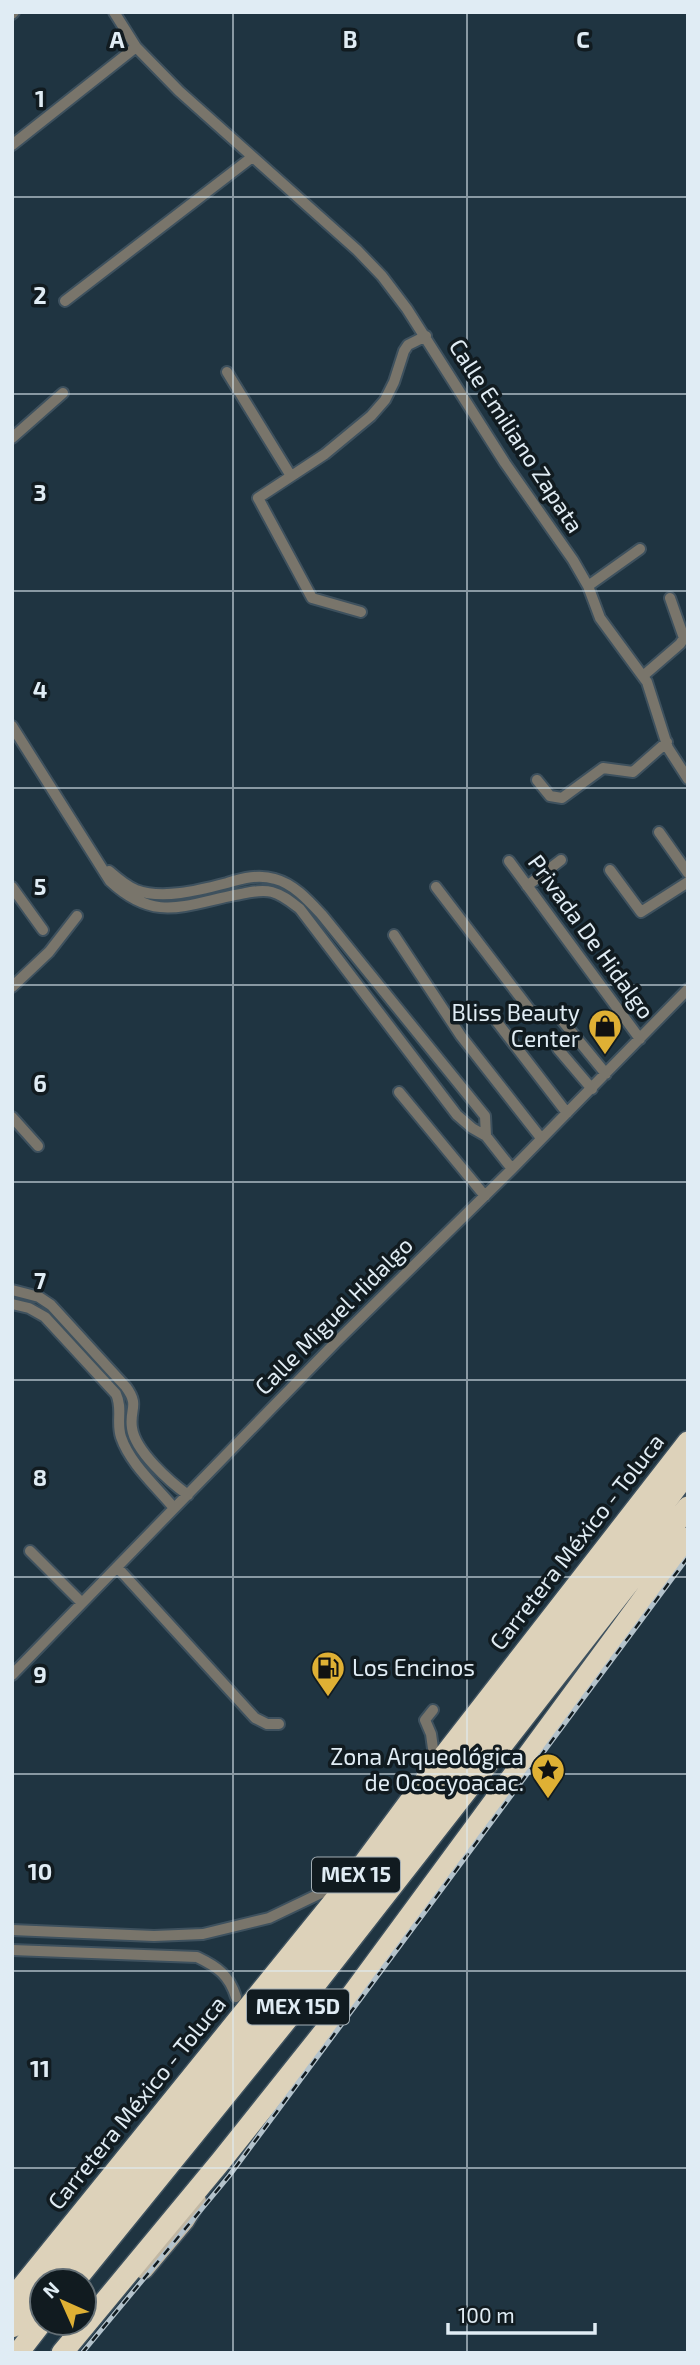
<svg xmlns="http://www.w3.org/2000/svg" width="700" height="2365" font-family="'Exo 2',sans-serif">
  <rect width="100%" height="100%" fill="#1f3441"/>
  <g fill="none" stroke-linecap="round" stroke-linejoin="round">
    <g stroke="#3e515e" stroke-width="14">
      <path id="minor" d="M114,12l22,35 43,44 178,159 25,26 25,33 98,154 68,97 15,26 12,32 47,64 21,66 20,31
        M12,14l2,-2
        M12,145l124,-98
        M65,301l186,-143
        M227,372l64,104
        M12,438l51,-45
        M588,586l52,-37
        M361,612l-49,-14 -54,-100 67,-44 46,-38 14,-16 9,-18 10,-31 4,-6 18,-9
        M643,676l37,-32 4,-6 -14,-40
        M12,726l98,155c44,41 72,25 125,14 12,-2 25,-6 37,-3 11,3 19,10 28,17l157,206 15,13 14,8 26,33
        M537,780l13,16 12,2 41,-30 30,4 34,-30
        M659,832l29,41
        M509,861l131,178
        M610,870l31,42 47,-30
        M109,871c8,7 17,15 27,19 27,10 64,0 91,-7 16,-5 32,-9 48,-4 19,5 34,22 47,36l163,201 1,20
        M527,886l34,-26
        M12,887l31,43
        M436,887l94,123c11,8 21,1 31,9l45,55
        M394,935l67,101 80,102
        M12,987l37,-35 28,-36
        M497,1022l70,91
        M558,1049l34,40
        M399,1092l86,104
        M12,1117l26,29
        M12,1290l27,7 12,8 75,82c14,19 3,22 6,41 3,23 38,54 56,67
        M12,1304l17,4 16,9 71,77c7,15 0,28 5,43 9,27 36,50 53,71
        M30,1551l52,52
        M117,1567l138,151 12,6h12
        M12,1675l323,-332 177,-174 176,-180
        M433,1710l-8,10 6,14 4,29
        M12,1930l142,6 49,-2 66,-16 73,-35
        M12,1950l185,7c21,10 32,18 39,40"/>
    </g>
    <g stroke="#3e515e" stroke-width="21">
      <path id="primary" d="M144,2270l41,-49 12,-20"/>
    </g>
    <g stroke="#3e515e" stroke-width="24">
      <path id="motorway" d="M50,2281l195,-239 337,-430 106,-140
        M75,2281l240,-296 373,-478
        M12,2299l344,-425 80,-108 252,-324
        M12,2327l30,-36
        M18,2353l24,-31
        M62,2353l159,-192 110,-138 357,-485"/>
    </g>
    <use href="#minor" stroke="#79756b" stroke-width="10"/>
    <use href="#primary" stroke="#c1b7a3" stroke-width="18"/>
    <use href="#motorway" stroke="#ddd2ba" stroke-width="21"/>
    <g stroke="#b3c2cb" stroke-width="5">
      <path id="rail" d="M82,2353l147,-177 459,-619"/>
    </g>
    <use href="#rail" stroke="#111b20" stroke-width="2.5" stroke-dasharray="8" stroke-linecap="butt"/>
  </g>
  <path fill="none" stroke="#e0ecf4" stroke-width="2" stroke-opacity="0.55" d="M233,12v2341M467,12v2341M12,197h676M12,394h676M12,591h676M12,788h676M12,985h676M12,1182h676M12,1380h676M12,1577h676M12,1774h676M12,1971h676M12,2168h676"/>
  <defs>
    <g id="shop-pin" transform="scale(1.75)"><path d="M0 17L-7.5 6A9.5 9.5 0 1 1 7.5 6Z" fill="#dfb034" stroke="#111b20"/><path d="M-5-2.5h2.3a2.7 3.5 0 0 1 5.4 0H5L5.5 6h-11ZM-1.5-2.5h3a1.5 2.3 0 0 0-3 0Z" fill="#111"/></g>
    <g id="fuel-pin" transform="scale(1.75)"><path d="M0 17L-7.5 6A9.5 9.5 0 1 1 7.5 6Z" fill="#dfb034" stroke="#111b20"/><path d="M-5.5-6h7V0h2V4h1.3V-2.5L3-4.5l.8-.8L6-3V5H2.5V1h-1V6h-7ZM-4.2-4.7v3.2H.2V-4.7Z" fill="#111"/></g>
    <g id="sight-pin" transform="scale(1.75)"><path d="M0 17L-7.5 6A9.5 9.5 0 1 1 7.5 6Z" fill="#dfb034" stroke="#111b20"/><path d="M0-6L1.8-2.2L6-1.7L2.9 1.2L3.7 5.4L0 3.3L-3.7 5.4L-2.9 1.2L-6-1.7L-1.8-2.2Z" fill="#111"/></g>
  </defs>
  <g fill-rule="evenodd">
    <use href="#shop-pin" x="605" y="1026"/>
    <use href="#fuel-pin" x="328" y="1668"/>
    <use href="#sight-pin" x="548" y="1770"/>
  </g>
  <g text-anchor="middle" stroke-width="7" stroke-linejoin="round" paint-order="stroke">
    <g fill="#111b20" stroke="#a2adb4" stroke-width="2">
      <rect x="312" y="1857.5" width="88" height="35" rx="5"/>
      <rect x="247" y="1989.5" width="102" height="35" rx="5"/>
    </g>
    <g font-size="21" font-weight="bold" fill="#e0ecf4">
      <text x="356" y="1882">MEX 15</text>
      <text x="298" y="2014">MEX 15D</text>
    </g>
    <g font-size="23" fill="#e0ecf4" stroke="#111b20">
      <text transform="translate(516 436) rotate(57)" y="8">Calle Emiliano Zapata</text>
      <text transform="translate(591 937) rotate(54)" y="8">Privada De Hidalgo</text>
      <text transform="translate(334 1316) rotate(-45)" y="8">Calle Miguel Hidalgo</text>
      <text transform="translate(577 1542) rotate(-52)" y="8">Carretera México - Toluca</text>
      <text transform="translate(137 2103) rotate(-51)" y="8">Carretera México - Toluca</text>
    </g>
    <g font-size="23" fill="#e0ecf4" stroke="#111b20" text-anchor="end">
      <text x="580" y="1021">Bliss Beauty<tspan x="580" dy="26">Center</tspan></text>
      <text x="352" y="1676" text-anchor="start">Los Encinos</text>
      <text x="524" y="1765">Zona Arqueológica<tspan x="524" dy="26">de Ococyoacac.</tspan></text>
    </g>
  </g>
  <g font-size="23" text-anchor="middle" font-weight="bold" fill="#e0ecf4" stroke="#111b20" stroke-width="7" stroke-linejoin="round" paint-order="stroke">
    <text x="117" y="48">A</text>
    <text x="350" y="48">B</text>
    <text x="583" y="48">C</text>
    <text x="40" y="107">1</text>
    <text x="40" y="304">2</text>
    <text x="40" y="501">3</text>
    <text x="40" y="698">4</text>
    <text x="40" y="895">5</text>
    <text x="40" y="1092">6</text>
    <text x="40" y="1289">7</text>
    <text x="40" y="1486">8</text>
    <text x="40" y="1683">9</text>
    <text x="40" y="1880">10</text>
    <text x="40" y="2077">11</text>
  </g>
  <rect width="700" height="2365" fill="none" stroke="#e0ecf4" stroke-width="28"/>
  <g transform="translate(63 2302) rotate(315)"><circle r="33" fill="#111b20" stroke="#646f75" stroke-width="2"/>
  <path d="M0-5L12 26L0 18L-12 26Z" fill="#dfb034"/>
  <text y="-10" font-size="19" font-weight="bold" text-anchor="middle" fill="#e0ecf4">N</text>
  </g>
  <path d="M448 2323v10h147v-10" fill="none" stroke="#e0ecf4" stroke-width="3.5"/>
  <text x="458" y="2323" font-size="21" fill="#e0ecf4" stroke="#111b20" stroke-width="5" paint-order="stroke">100 m</text>
</svg>
